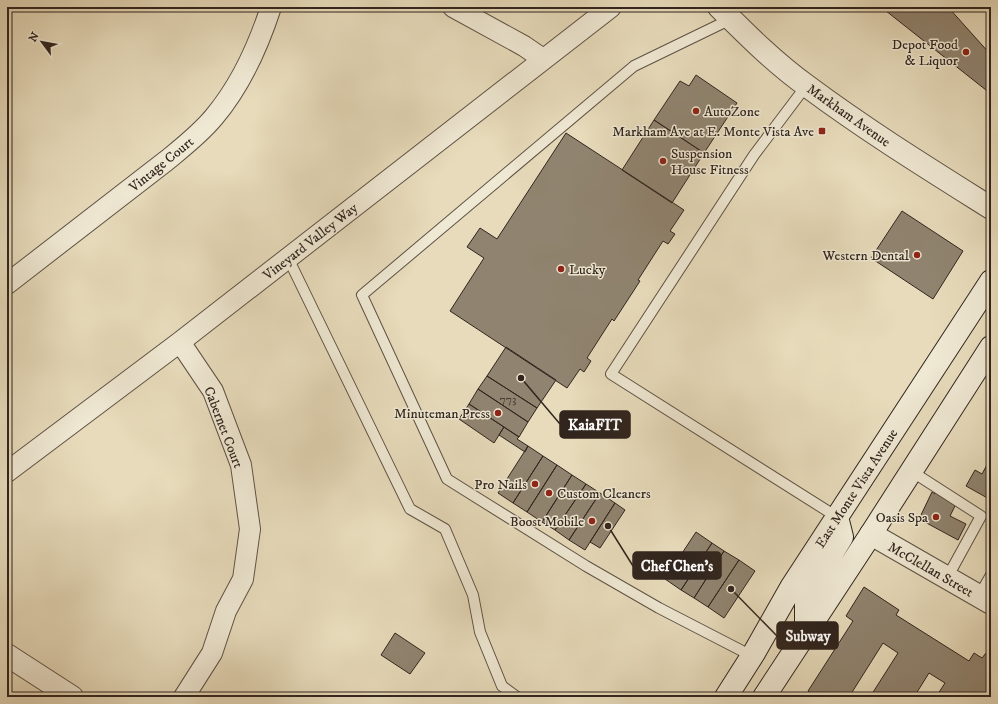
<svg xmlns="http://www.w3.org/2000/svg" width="998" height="704" font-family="'IM FELL DW Pica',serif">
  <rect width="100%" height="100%" fill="#e7dbbb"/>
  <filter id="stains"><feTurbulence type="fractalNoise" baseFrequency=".005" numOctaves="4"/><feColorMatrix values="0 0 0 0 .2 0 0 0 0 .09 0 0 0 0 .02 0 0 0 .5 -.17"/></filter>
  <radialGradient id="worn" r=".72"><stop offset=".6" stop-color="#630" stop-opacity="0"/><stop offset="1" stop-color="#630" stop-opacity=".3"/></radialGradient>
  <path fill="#908470" stroke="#31251e" d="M881,7h67l43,48v39z
    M696,75l41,28 -33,50 -50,-33 26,-39 9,5z
    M654,120l50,33 -32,50 -50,-33z
    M566,133l118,77 -14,21 5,3 -7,10 -5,-3 -25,39 2,1 -26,40 -2,-2 -25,39 4,3 -7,11 -4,-3 -13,19 -117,-77 34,-53 -17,-11 13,-19 17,11z
    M902,211l61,40 -30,48 -62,-41z
    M506,347l50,33 -19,28 -50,-32z
    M487,376l50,32 -9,14 -50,-33z
    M478,389l50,33 -9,15 -50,-33z
    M469,404l35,23 -10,16 -35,-24z
    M504,427l15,10 -2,2 11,7 -3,6 -26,-17z
    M528,446l15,10 -30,47 -15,-10z
    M543,456l14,9 -30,47 -14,-9z
    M989,461l2,1v38l-25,-14 9,-16 7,4z
    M557,465l15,10 -30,47 -15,-10z
    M572,475l14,9 -31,46 -13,-8z
    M586,484l14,9 -31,47 -14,-10z
    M932,492l3,2 1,-1 20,11 -6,12 16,8 -8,16 -37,-20 1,-1 -2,-2z
    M600,493l15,10 -30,47 -16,-10z
    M615,503l10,7 -25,38 -10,-6z
    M696,532l16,11 -31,47 -16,-11z
    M712,543l12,8 -30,47 -13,-8z
    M724,551l15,9 -31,47 -14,-9z
    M739,560l16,11 -31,47 -16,-11z
    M864,587l35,23 -3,5 73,46 5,-8 8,5 4,-5 3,2 2,-3v45h-55l9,-14 -16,-10 -15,24h-44l28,-44 -15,-10 -34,54h-31l-10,-6 45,-70 -7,-5z
    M395,633l30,20 -15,21 -29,-19z"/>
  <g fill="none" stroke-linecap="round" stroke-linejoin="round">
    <g stroke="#5e5245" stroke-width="12">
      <path id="service" d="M731,19l-97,47 -272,229 85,184 139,87 73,42 93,48
        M806,86l-52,69 -143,219 226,143
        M288,258l122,251 35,20 28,66 7,37 22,54 15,11
        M911,471l70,45 -34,62
        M979,596l12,-21"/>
    </g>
    <g stroke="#5e5245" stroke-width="22">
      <path id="minor" d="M453,7l71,39 19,13
        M7,284l159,-123c17,-14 34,-27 48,-44 27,-32 44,-70 57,-110
        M180,342l33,49 28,74 9,64 -7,50 -17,32 -14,42 -28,44
        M7,472l173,-130 431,-335"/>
    </g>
    <g stroke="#5e5245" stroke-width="24">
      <path id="tertiary" d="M719,7c28,28 56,56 88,79 59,44 122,83 184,122
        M871,534l120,69
        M7,655l65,42"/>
    </g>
    <g stroke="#31251e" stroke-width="24">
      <path id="secondary" d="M806,632v-36l36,-59 -5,-20
        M726,697l28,-44 38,-67 199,-305
        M764,697l107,-163 120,-187"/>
    </g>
    <use href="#service" stroke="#efe8d3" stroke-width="10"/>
    <use href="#minor" stroke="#efe8d3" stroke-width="20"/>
    <use href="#tertiary" stroke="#efe8d3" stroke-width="22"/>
    <use href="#secondary" stroke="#efe8d3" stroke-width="22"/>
  </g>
  <g fill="#8f2418" stroke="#efe8d3" stroke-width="1.5">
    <circle cx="966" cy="52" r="4"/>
    <circle cx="696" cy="111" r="4"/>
    <rect x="818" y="127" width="8" height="8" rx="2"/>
    <circle cx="663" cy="161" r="4"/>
    <circle cx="917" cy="255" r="4"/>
    <circle cx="561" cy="269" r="4"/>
    <circle cx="498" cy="413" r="4"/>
    <circle cx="535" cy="484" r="4"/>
    <circle cx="549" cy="493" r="4"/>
    <circle cx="936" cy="517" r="4"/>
    <circle cx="592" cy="521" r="4"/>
  </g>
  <g text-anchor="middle" stroke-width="3" stroke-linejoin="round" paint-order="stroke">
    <g font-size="12" fill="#493d32">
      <text x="508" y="403">773</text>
    </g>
    <g font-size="14" fill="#31251e" stroke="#efe8d3" text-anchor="end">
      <text x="958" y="49">Depot Food<tspan x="958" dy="16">&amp; Liquor</tspan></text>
      <text x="704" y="116" text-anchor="start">AutoZone</text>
      <text x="814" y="136">Markham Ave at E. Monte Vista Ave</text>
      <text x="671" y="158" text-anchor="start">Suspension<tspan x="671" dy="16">House Fitness</tspan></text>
      <text x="909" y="260">Western Dental</text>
      <text x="569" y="274" text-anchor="start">Lucky</text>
      <text x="490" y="418">Minuteman Press</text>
      <text x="527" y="489">Pro Nails</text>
      <text x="557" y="498" text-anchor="start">Custom Cleaners</text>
      <text x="928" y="522">Oasis Spa</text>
      <text x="584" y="526">Boost Mobile</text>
    </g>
    <g font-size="14" fill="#31251e" stroke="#efe8d3">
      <text transform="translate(849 115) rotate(35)" y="5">Markham Avenue</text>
      <text transform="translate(161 164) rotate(-39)" y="5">Vintage Court</text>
      <text transform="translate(310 241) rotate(-38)" y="5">Vineyard Valley Way</text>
      <text transform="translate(224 427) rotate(69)" y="5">Cabernet Court</text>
      <text transform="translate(856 488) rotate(-57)" y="5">East Monte Vista Avenue</text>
      <text transform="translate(931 569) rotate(30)" y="5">McClellan Street</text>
    </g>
  </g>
  <path fill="none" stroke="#31251e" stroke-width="1.5" d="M521 378L560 424M608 526L633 566M731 589L777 636"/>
  <g fill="#31251e" stroke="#efe8d3" stroke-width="1.5">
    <circle cx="521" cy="378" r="4"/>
    <circle cx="608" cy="526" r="4"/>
    <circle cx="731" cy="589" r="4"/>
  </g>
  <g fill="#31251e" stroke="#31251e" stroke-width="1.5">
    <rect x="560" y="411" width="70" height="27" rx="4"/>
    <rect x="633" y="552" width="88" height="27" rx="4"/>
    <rect x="777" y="622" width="61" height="27" rx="4"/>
  </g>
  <g font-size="15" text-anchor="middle" font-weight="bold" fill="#fff">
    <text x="595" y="430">KaiaFIT</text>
    <text x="677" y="571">Chef Chen's</text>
    <text x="808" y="641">Subway</text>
  </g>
  <rect width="998" height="704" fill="none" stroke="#e7dbbb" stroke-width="24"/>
  <rect x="8" y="8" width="982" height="688" fill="none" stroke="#31251e" stroke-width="2"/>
  <rect x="12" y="12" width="974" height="680" fill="none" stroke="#31251e"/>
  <g transform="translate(42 42) rotate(302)" stroke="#efe8d3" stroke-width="3" paint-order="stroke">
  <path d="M0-3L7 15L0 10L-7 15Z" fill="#31251e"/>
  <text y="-6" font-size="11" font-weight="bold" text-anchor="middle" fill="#31251e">N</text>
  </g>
  <rect width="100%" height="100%" filter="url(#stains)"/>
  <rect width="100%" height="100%" fill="url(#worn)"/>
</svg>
